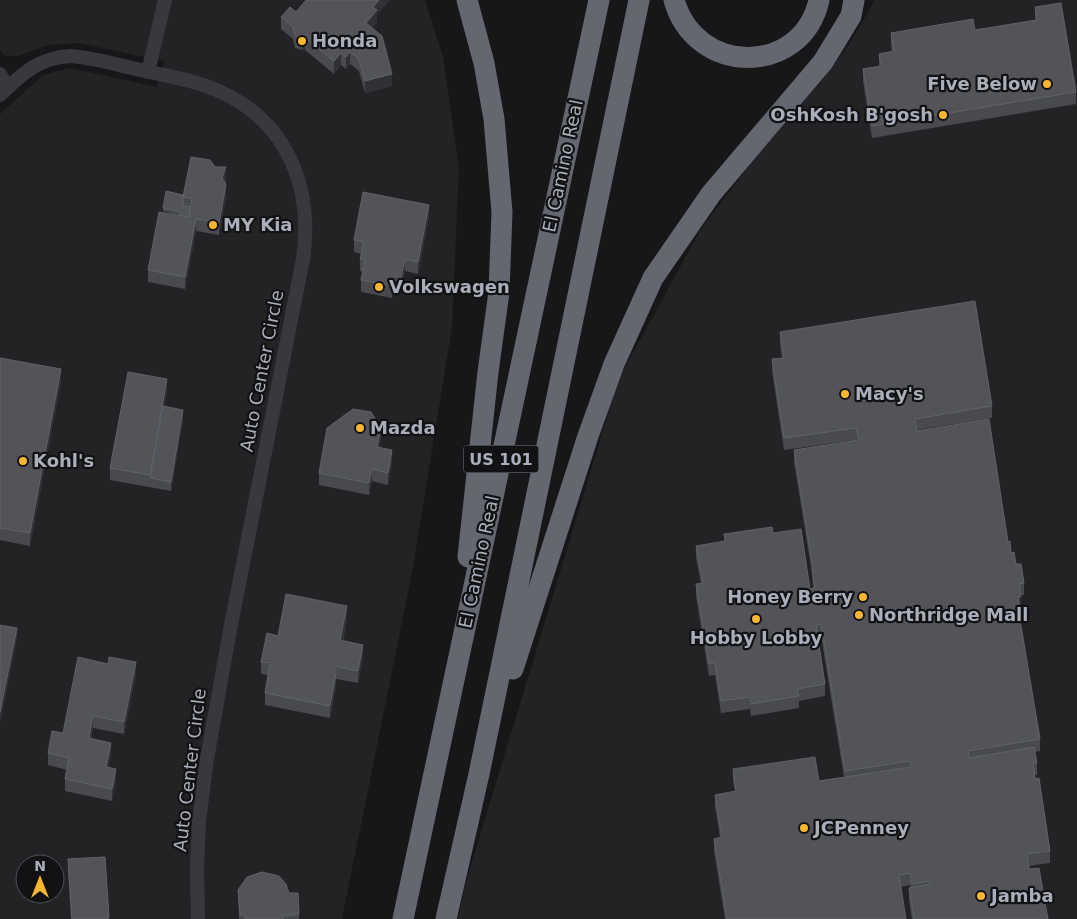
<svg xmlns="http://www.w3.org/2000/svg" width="1077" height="919" font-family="'DejaVu Sans',sans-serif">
  <rect width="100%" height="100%" fill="#171719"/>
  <path fill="#232326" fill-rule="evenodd" d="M0,0h425l18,57 16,110 -7,160 -39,240 -71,352h-342v-805l43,-39 27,-7 87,19 7,-26 -86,-18 -30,2 -30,11h-13l-5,-6zM25,864h30v30h-30z
    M875,0h202v919h-619l7,-34 154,-507 82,-149 51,-67 72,-84 26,-35z"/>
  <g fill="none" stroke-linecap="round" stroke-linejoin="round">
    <path stroke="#38393f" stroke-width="14" d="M148,72l17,-72
      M0,74l3,5 1,12
      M0,95c22,-21 39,-38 71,-39 25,2 50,10 74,15 26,6 54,10 78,22 66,31 90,97 80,166l-73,371 -23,129 -8,62 -2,48 1,50"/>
    <path stroke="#646770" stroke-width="21" d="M467,0l17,63 10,56 8,93 -3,80 -11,80 -20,185
      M674,0c21,76 128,77 145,0
      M513,669l75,-233 26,-72 39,-86 58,-84 112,-132 28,-46 3,-16
      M403,919l196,-919
      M446,919l33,-145 160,-774"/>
  </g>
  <path fill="#484a4e" d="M1035,7l41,85v12l-204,34 -9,-57v-12l16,-2v-13l13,-2 -1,-7v-12l84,-3 60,-10z
    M296,12l81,3v7l-5,6 20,58 -27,7 -6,-22 -9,-7 -4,5 -5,-4 -7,9 -29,-24h-3l-7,-2 -2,-9 -12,-10v-12z
    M215,167l11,12 -1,3 1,14 -7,39 -23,-4 -11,58 -37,-7v-12l31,-55 -16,-4v-3l20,-13z
    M429,217l-11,57 -13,-3 -4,19 -7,-1 -2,9 -31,-6v-12l2,-8 -3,-1v-12l2,-5 -8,-2v-12z
    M780,332l212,74v12l-75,12 91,112 8,22 8,19v12h-3l-1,24 20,120v12l-5,1 2,11v12h-2l15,76v12l-21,3 19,53h-136l-3,-18v-13h2l-1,-3 -9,2 5,32h-181l-11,-68v-12l6,-2 -5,-30v-12l20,-4 -2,-10v-12l86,12 25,-4 -23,-141 -3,1 7,47v12l-26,5v7l-48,8 -1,-7 -29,4 -6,-38 -6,1 -13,-80v-12h5l-5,-26v-12l28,-5v-7l49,-1 37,56 3,-1 -1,-15 -18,-111v-12l62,-10 -72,10 -12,-79v-12l10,-1 -2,-14z
    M0,358l61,23 -31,165 -30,-6z
    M167,391l-3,15 19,13 -12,72 -61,-11v-12z
    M381,440l-2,8 13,14 -4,23 -16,-4 -3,14 -50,-10v-12z
    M347,618l-4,23 20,16 -5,26 -22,-4v7l-6,32 -65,-13v-12l3,-18 -7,-1v-12l17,-26z
    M136,674l-12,60 -31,-6 -2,11 20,16 -3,12 8,14 -4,20 -47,-10v-12l2,-9 -19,-5v-12l15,-20z
    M105,857l4,62h-38l-3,-48v-12z
    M238,890l51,3 10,21v5h-60z"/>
  <path fill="#303134" d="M379,0h11l-13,15v7l-11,13v-12l7,-16z
    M302,38h3v12h-3z
    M350,52v12l-4,5v-12z
    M341,53v12l-7,9v-13z
    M392,74v12l-27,7v-12z
    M226,167v12l-4,11v-12z
    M226,184v12l-7,39v-12z
    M429,205v12l-11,57v-12z
    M196,219v12l-11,58v-12z
    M405,259v12l-4,19v-12z
    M394,276v13l-2,9v-12z
    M61,369v12l-31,165v-13z
    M167,379v12l-16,88 -1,-1v-3z
    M183,410v9l-12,72v-9z
    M381,428v12l-4,19v-12z
    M392,450v12l-4,23v-12z
    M372,469v12l-3,14v-12z
    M1018,597h3v12h-1z
    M347,606v12l-7,34v-12z
    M17,628v12l-17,84v-12z
    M363,645v12l-5,26v-12z
    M136,662v12l-12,60v-12z
    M336,674v12l-6,32v-12z
    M93,716v12l-4,22v-12z
    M111,743v12l-5,24v-12z
    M116,769v12l-4,20v-12z"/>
  <path fill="#53545a" stroke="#606269" d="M306,0h73l-6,7 4,3 -11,13 16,13 10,38 -27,7 -6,-22 -9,-7 -4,5 -5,-4 -7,8 -29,-23h-3l-7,-2 -2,-9 -12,-10 9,-10 6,5z
    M1061,3l15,89 -204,34 -9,-57 18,-3 -2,-12 15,-3 -3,-18 82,-14 2,11 62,-10 -2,-13z
    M191,157l19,3 5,7h11l-4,11 4,6 -7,39 -23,-4 -11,58 -37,-7 11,-58 30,5 3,-19 -9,-1z
    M166,191l17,4v11l7,1 -1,10 -7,-1 -4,-5 -15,-3z
    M363,192l66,13 -11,57 -13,-3 -4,19 -7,-2 -2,10 -31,-6 4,-20 -5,-1 4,-17 -10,-2z
    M975,301l17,105 -77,13 2,12 72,-12 19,123 2,-1 1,12 3,-1 2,12h5l3,19 -5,1 2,13h-3l2,11h-2l22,131 -72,12 1,7 65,-11 3,16h-4l2,16 4,-1 11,73 -23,3 2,15 10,-1 9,51h-134l-5,-31 22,-4 -1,-3 -18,3 -2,-11 -11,2 7,44h-179l-13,-80 8,-2 -7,-42 21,-4 -3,-22 82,-12 4,24 92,-14 -1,-6 -65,10 -24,-147 -5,1 9,59 -28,5 2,7 -48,8 -1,-7 -29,4 -6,-38 -6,1 -13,-80 7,-1 -7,-37 29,-5 -1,-7 48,-7 1,6 28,-4 9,60 5,-1 -3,-19h1l-19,-119 65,-10 -3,-12 -72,10 -12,-79 12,-1 -4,-26z
    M0,358l61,11 -31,164 -30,-5z
    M128,372l39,7 -17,96 -40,-7z
    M163,406l20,4 -12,72 -21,-4z
    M353,409l18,3 10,16 -4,19 15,3 -4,23 -16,-4 -3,14 -50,-10 8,-45z
    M286,594l61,12 -7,34 23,5 -5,26 -23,-5 -1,7 2,1 -6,32 -65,-13 5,-30 -9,-1 6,-29 11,3z
    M0,625l17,3 -17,84z
    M78,657l30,7 1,-7 27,5 -12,60 -31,-6 -4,22 22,5 -5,24 10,2 -4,20 -47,-10 4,-21 -21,-5 4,-22 11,2z
    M105,857l4,60h-2v2h-35l-4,-60z
    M262,872l17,4 7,8 3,9h9l1,21 -16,2v3h-38v-4h-5l-2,-25 9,-13z"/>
  <g fill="#f9b630" stroke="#121214" stroke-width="2">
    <circle cx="302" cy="41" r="5"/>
    <circle cx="1047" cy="84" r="5"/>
    <circle cx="943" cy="115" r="5"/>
    <circle cx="213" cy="225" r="5"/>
    <circle cx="379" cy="287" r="5"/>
    <circle cx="845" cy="394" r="5"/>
    <circle cx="360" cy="428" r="5"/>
    <circle cx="23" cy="461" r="5"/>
    <circle cx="863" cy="597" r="5"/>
    <circle cx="859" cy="615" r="5"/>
    <circle cx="756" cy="619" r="5"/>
    <circle cx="804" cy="828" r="5"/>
    <circle cx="981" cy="896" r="5"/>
  </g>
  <g text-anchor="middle" stroke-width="4.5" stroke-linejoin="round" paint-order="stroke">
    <rect fill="#121214" stroke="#7c7f88" stroke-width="1" x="463.5" y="445.5" width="75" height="27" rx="4"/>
    <g font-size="16" font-weight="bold" fill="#a9aeba">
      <text x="501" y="465">US 101</text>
    </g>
    <g font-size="18" font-weight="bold" fill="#a9aeba" stroke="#121214" text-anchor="start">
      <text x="312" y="47">Honda</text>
      <text x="1037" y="90" text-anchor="end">Five Below</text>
      <text x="933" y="121" text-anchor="end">OshKosh B'gosh</text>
      <text x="223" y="231">MY Kia</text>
      <text x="389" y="293">Volkswagen</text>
      <text x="855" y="400">Macy's</text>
      <text x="370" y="434">Mazda</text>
      <text x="33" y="467">Kohl's</text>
      <text x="853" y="603" text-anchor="end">Honey Berry</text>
      <text x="869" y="621">Northridge Mall</text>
      <text x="756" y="644" text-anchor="middle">Hobby Lobby</text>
      <text x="814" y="834">JCPenney</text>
      <text x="991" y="902">Jamba</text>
    </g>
    <g font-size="18" fill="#a9aeba" stroke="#121214">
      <text transform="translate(563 166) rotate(-78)" y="6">El Camino Real</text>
      <text transform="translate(262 371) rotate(-79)" y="6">Auto Center Circle</text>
      <text transform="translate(479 562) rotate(-78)" y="6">El Camino Real</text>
      <text transform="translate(190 770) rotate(-83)" y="6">Auto Center Circle</text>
    </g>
  </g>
  <g transform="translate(40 879)"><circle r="24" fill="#121214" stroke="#4e5056"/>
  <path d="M0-4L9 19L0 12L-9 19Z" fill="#f9b630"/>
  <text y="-8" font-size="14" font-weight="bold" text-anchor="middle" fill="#a9aeba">N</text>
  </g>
</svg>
